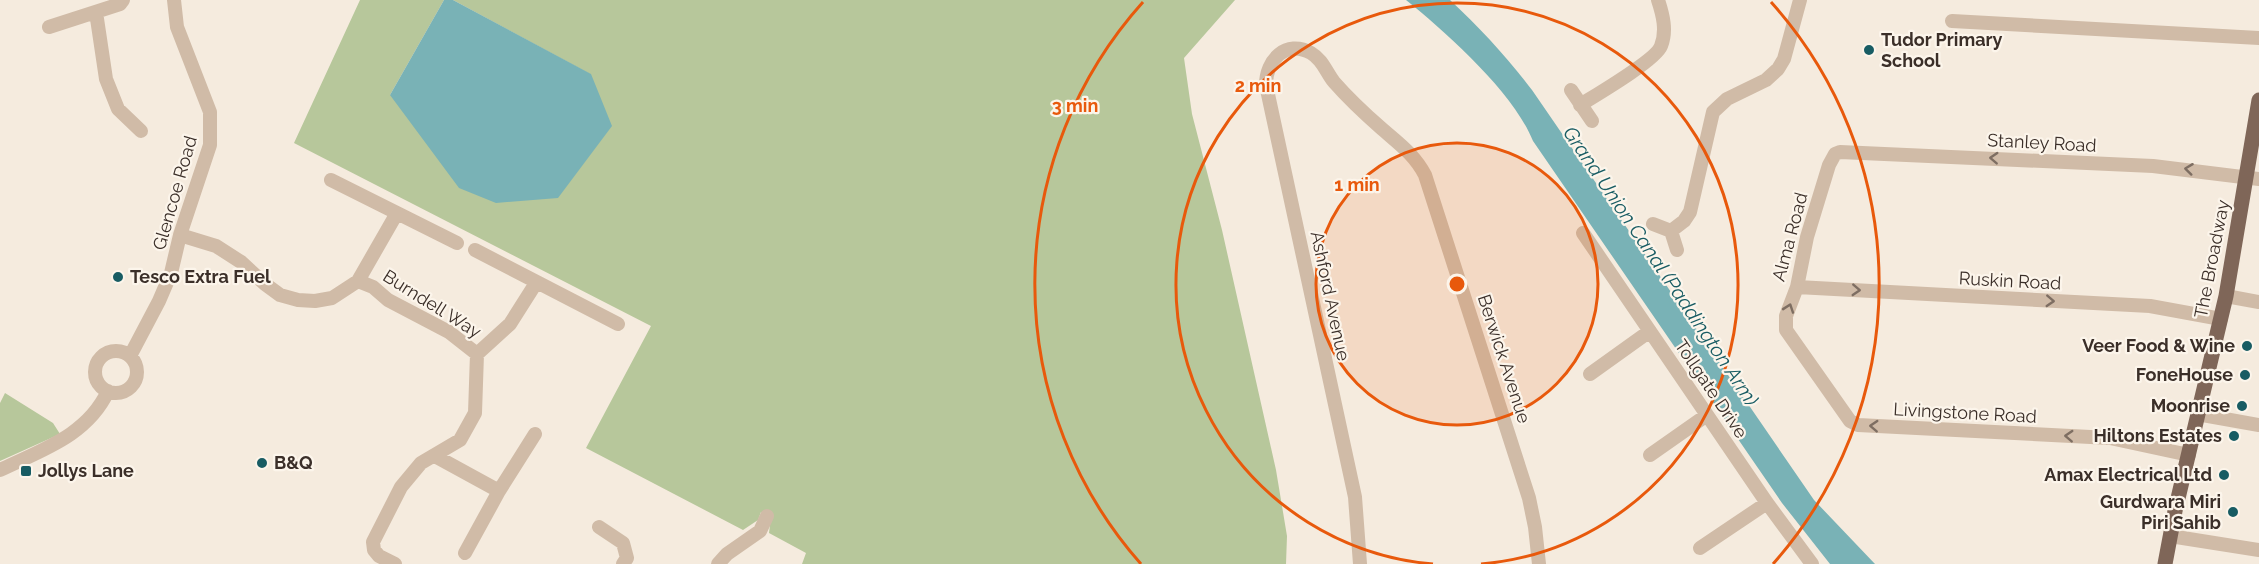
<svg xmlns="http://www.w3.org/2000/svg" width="2259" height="564" font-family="Raleway,sans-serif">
  <rect width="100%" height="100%" fill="#f5ebde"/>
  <path fill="#b7c79b" d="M360,0h84l-54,95 200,-21 -137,-74h782l-51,58 8,56 30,116 54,240 11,66 -1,28h-484l4,-11 -37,-20 1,-8 -3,-9 -6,-4 -3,8 -15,10 -157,-82 65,-122 -357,-183z
    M5,393l48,30 7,11 -60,27v-58z"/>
  <path fill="#79b2b6" d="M444,0h9l138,74 21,52 -54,72 -62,5 -37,-15 -69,-93z
    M1406,0h44c30,28 57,57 82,90l282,410 61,64h-45l-48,-61 -249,-362c-19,-48 -86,-108 -127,-141z"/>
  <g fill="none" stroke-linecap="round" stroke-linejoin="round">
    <path stroke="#d0bba7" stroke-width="14" d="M96,12l10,67 12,30 23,22
      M1952,21l307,17
      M49,27l71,-23 3,-4
      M1571,90l21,31
      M1580,105c16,-10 76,-45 81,-59 6,-15 2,-31 -3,-46
      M331,180l126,63
      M1653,224l18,7 13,-10 6,-9 23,-100 14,-13 39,-19 12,-11 6,-10 16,-59
      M1671,231l6,19
      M1583,233l184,270 45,61
      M180,235l36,11 25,16 24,22 15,11 18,5 17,1 17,-3 26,-17 39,-68
      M475,250l143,74
      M358,281l15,6 15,13 61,32 28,22 -2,59 -15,27 -39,23 -20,24 -28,55 1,8 5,6 16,8
      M1797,287l353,19 71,13
      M2226,296l33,6
      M95 372a21 21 0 1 1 42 0a21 21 0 1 1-42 0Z
      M477,354l33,-30 26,-41
      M130,356l29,-55 12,-28 9,-38 30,-90v-33l-33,-85 -3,-27
      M1590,374l60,-43
      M2197,414l62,11
      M1650,455l57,-40
      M2189,455l-79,-17 -252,-13 -8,-4 -64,-91v-14l11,-29 10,-50 22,-72 6,-11 5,-2 313,14 106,13
      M435,456l64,35 -34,62
      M0,470c41,-20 87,-34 108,-79
      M499,491l36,-57
      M599,527l24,16 4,15 -4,6
      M2170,536l89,14
      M1700,548l67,-45
      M718,564l9,-10 33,-23 7,-15
      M1360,564l-5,-67 -89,-412c0,-25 20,-46 45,-32 12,7 15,19 23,29 14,16 31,32 47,46 17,15 33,26 44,47l104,323 6,29 4,37"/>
    <path stroke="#7f6658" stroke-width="15" d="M2165,564l10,-53 51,-215 33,-196"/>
  </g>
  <defs><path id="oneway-chevron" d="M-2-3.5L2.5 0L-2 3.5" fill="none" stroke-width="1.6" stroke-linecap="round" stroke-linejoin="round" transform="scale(1.5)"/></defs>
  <g stroke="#7e6e62">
    <use href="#oneway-chevron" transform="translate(1994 158) rotate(-177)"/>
    <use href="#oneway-chevron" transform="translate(2189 169) rotate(-173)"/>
    <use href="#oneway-chevron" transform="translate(1856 290) rotate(3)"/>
    <use href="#oneway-chevron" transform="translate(2050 301) rotate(3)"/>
    <use href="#oneway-chevron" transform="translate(1789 308) rotate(-71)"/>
    <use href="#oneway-chevron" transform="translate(1874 426) rotate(-177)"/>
    <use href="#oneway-chevron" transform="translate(2069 436) rotate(-177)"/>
  </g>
  <circle cx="1457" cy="284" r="141" fill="#e8590c" fill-opacity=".12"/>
  <g fill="none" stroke="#e8590c" stroke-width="3">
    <circle cx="1457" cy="284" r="141"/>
    <path d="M1433 564A281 281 0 1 1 1481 564"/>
    <path d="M1141 564A422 422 0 0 1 1143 2M1771 2A422 422 0 0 1 1773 564"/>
  </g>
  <g fill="#185c63" stroke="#fcf5eb" stroke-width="2">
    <circle cx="1869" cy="50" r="6"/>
    <circle cx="118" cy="277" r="6"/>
    <circle cx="2247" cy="346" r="6"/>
    <circle cx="2245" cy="375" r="6"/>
    <circle cx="2242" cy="406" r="6"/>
    <circle cx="2234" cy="436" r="6"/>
    <circle cx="262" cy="463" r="6"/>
    <rect x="20" y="465" width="12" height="12" rx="3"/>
    <circle cx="2224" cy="475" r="6"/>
    <circle cx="2233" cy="512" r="6"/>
  </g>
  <g text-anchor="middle" stroke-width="4.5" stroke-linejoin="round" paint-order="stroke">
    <g font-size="18" font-weight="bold" fill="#3b2f29" stroke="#fcf5eb" text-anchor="end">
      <text x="1881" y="46" text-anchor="start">Tudor Primary<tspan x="1881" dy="21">School</tspan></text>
      <text x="130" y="283" text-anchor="start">Tesco Extra Fuel</text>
      <text x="2235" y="352">Veer Food &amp; Wine</text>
      <text x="2233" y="381">FoneHouse</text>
      <text x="2230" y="412">Moonrise</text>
      <text x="2222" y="442">Hiltons Estates</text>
      <text x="274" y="469" text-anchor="start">B&amp;Q</text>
      <text x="38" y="477" text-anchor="start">Jollys Lane</text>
      <text x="2212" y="481">Amax Electrical Ltd</text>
      <text x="2221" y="508">Gurdwara Miri<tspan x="2221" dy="21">Piri Sahib</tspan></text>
    </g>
    <g font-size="18" fill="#3b2f29" stroke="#fcf5eb">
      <text transform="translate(2042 143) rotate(3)" y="6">Stanley Road</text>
      <text transform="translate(175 193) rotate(-74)" y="6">Glencoe Road</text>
      <text transform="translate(1790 237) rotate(-75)" y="6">Alma Road</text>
      <text transform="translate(2212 259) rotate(-79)" y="6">The Broadway</text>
      <text transform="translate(2010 281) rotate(3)" y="6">Ruskin Road</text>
      <text transform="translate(1330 296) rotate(78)" y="6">Ashford Avenue</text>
      <text transform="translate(432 304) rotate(32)" y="6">Burndell Way</text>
      <text transform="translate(1504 359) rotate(72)" y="6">Berwick Avenue</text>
      <text transform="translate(1711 389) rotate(56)" y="6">Tollgate Drive</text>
      <text transform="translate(1965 413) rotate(3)" y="6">Livingstone Road</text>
    </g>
    <g font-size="20" font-style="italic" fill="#185c63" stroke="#fcf5eb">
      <text transform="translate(1661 266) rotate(56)" y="7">Grand Union Canal (Paddington Arm)</text>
    </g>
  </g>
  <circle cx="1457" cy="284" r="9" fill="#e8590c" stroke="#fcf5eb" stroke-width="3"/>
  <g font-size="18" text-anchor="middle" font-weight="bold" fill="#e8590c" stroke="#fcf5eb" stroke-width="4.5" stroke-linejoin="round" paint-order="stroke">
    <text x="1258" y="92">2 min</text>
    <text x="1075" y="112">3 min</text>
    <text x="1357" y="191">1 min</text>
  </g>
</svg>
